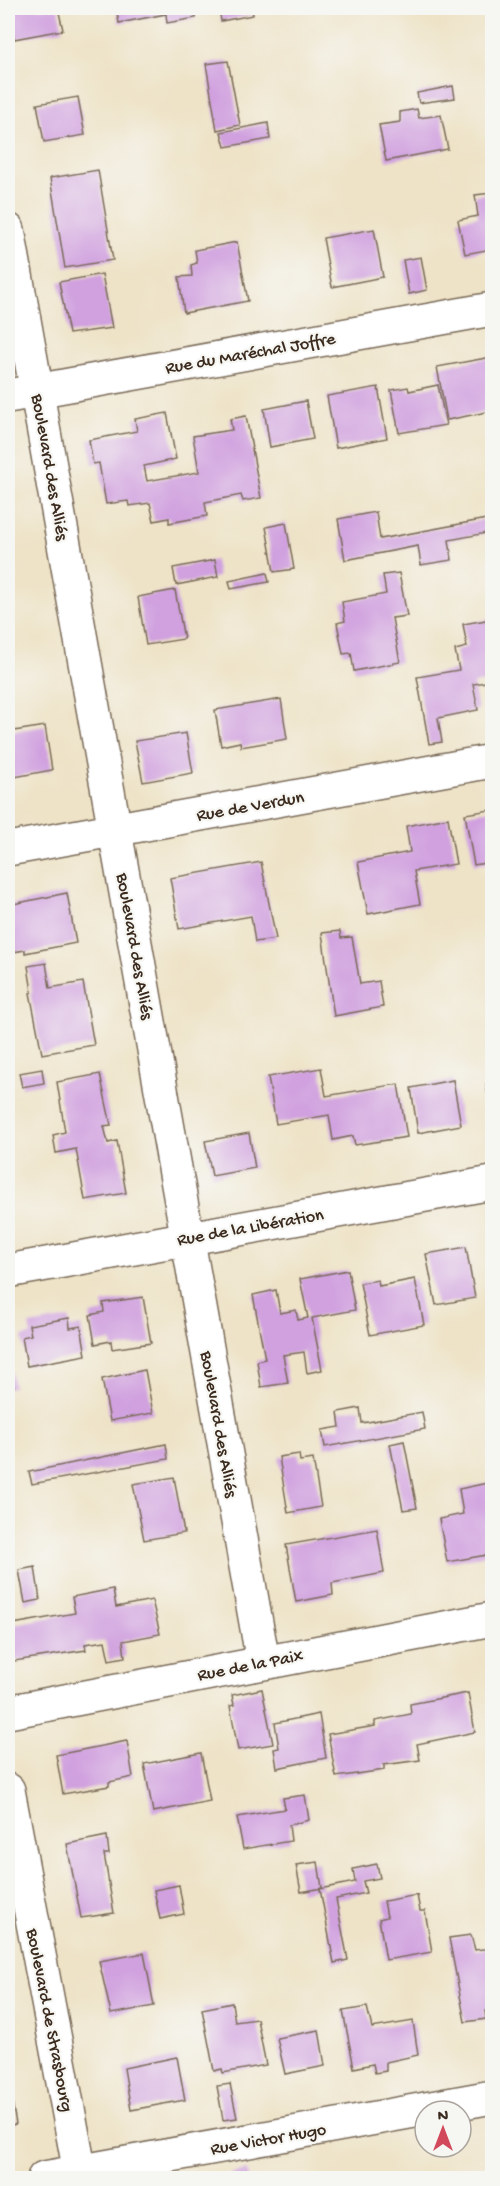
<svg xmlns="http://www.w3.org/2000/svg" width="500" height="2186" font-family="'Gochi Hand',sans-serif">
  <rect width="100%" height="100%" fill="#f6f6f2"/>
  <filter id="ink" filterUnits="userSpaceOnUse"><feTurbulence type="fractalNoise" baseFrequency=".0167" numOctaves="2"/><feDisplacementMap in="SourceGraphic" scale="12" xChannelSelector="R" yChannelSelector="G"/><feConvolveMatrix kernelMatrix="1 2 1 2 8 2 1 2 1" color-interpolation-filters="sRGB"/></filter>
  <filter id="wash" filterUnits="userSpaceOnUse"><feTurbulence type="fractalNoise" baseFrequency=".008" numOctaves="4" result="noise"/><feDisplacementMap in="SourceGraphic" scale="24" xChannelSelector="R" yChannelSelector="G"/><feGaussianBlur stdDeviation="1.35" result="paint"/><feColorMatrix in="noise" values="0 0 0 0 0 0 0 0 0 0 0 0 0 0 0 0 0 1.4 0 .05"/><feComposite in="paint" operator="in"/></filter>
  <g filter="url(#wash)">
    <rect width="100%" height="100%" fill="#eee3c7"/>
    <g id="blocks">
      <path fill="#d0a0df" d="M9,8h49l5,22 -49,9z
        M116,8h78l2,10 -29,5 -1,-9 -47,9z
        M219,8h33l1,7 -32,6z
        M228,61l12,64 -23,5 -11,-66z
        M453,86l2,12 -36,5 -2,-10z
        M78,97l7,38 -41,7 -7,-38z
        M417,109l2,9 22,-3 7,34 -62,12 -7,-36 21,-3v-10z
        M268,123l2,16 -45,8 -4,-15z
        M98,170l15,90 -48,8 -15,-90z
        M492,193v56l-27,5 -7,-34 20,-4 -3,-21z
        M374,229l9,48 -51,10 -9,-49z
        M237,242l11,59 -64,12 -5,-36 13,-1 -1,-11 6,-2 -2,-13z
        M421,257l6,33 -18,4 -6,-34z
        M102,274l10,54 -43,6 -10,-52z
        M492,357v54l-45,9 -10,-53z
        M438,385l8,40 -47,8 -8,-43 17,-3 1,4z
        M378,387l9,51 -51,10 -9,-52z
        M306,401l7,38 -43,8 -6,-38z
        M167,413l9,46 -32,7 3,15 52,-9 -6,-36 39,-6 -2,-11 16,-3 15,82 -18,3 -2,-6 -36,7 2,14 -38,7v-5l-15,3 -4,-18 -21,3 -1,-5 -22,3 -7,-41 -6,1 -4,-24 48,-9 -2,-12z
        M376,512l4,27 112,-21v14l-43,8 3,20 -31,5 -3,-19 -73,14 -7,-41z
        M286,523l8,46 -20,3 -8,-45z
        M215,560l3,17 -42,8 -3,-17z
        M267,573l2,9 -38,7 -2,-8z
        M399,573l8,43 -15,2 8,44 -46,9 -3,-18 -8,1 -6,-31 8,-2 -3,-19 44,-8 -3,-19z
        M175,590l9,49 -38,6 -8,-48z
        M492,619v62l-19,3 5,26 -40,8 4,24 -13,2 -12,-67 42,-7 -4,-20 12,-3 -4,-23z
        M281,699l6,40 -46,8 -1,-5 -19,4 -6,-36z
        M45,726l7,44 -43,8 3,13h-4v-59z
        M186,733l7,40 -50,9 -8,-41z
        M490,810l2,52 -18,3 -9,-51z
        M448,818l8,46 -42,7 6,33 -52,10 -10,-52 52,-10 -4,-26z
        M261,862l15,77 -21,3 -4,-26 -72,13 -9,-51z
        M67,893l9,50 -51,10v-3l-17,3v-48z
        M340,931l1,7 11,-1 8,47 19,-3 4,26 -49,9 -12,-83z
        M46,963l4,25 33,-6 11,63 -52,9 -12,-61 2,-1 -4,-26z
        M321,1068l5,28 72,-12 9,53 -52,8 -2,-9 -20,4 -4,-25 -53,9 -8,-47z
        M42,1069l2,14 -22,4 -3,-14z
        M100,1074l11,51 -7,1 4,17 9,-2 9,52 -41,7 -9,-51 -20,4 -3,-18 12,-3 -8,-50z
        M453,1080l8,45 -43,8 -7,-45z
        M492,1083v31h-1l-5,-30z
        M249,1133l6,35 -43,8 -7,-35z
        M466,1247l9,51 -39,7 -10,-51z
        M348,1270l7,40 -43,8 10,52 -15,3 -3,-21 -21,3 5,28 -27,4 -4,-26 8,-2 -12,-64 23,-5 4,23 16,-3 2,10 10,-2 -8,-39z
        M415,1279l9,46 -54,10 -10,-52 18,-3 1,6z
        M143,1297l8,46 -39,6 -1,-8 -16,3 -5,-29 14,-3 -1,-9z
        M69,1318l1,10 11,-2 5,29 -59,11 -5,-29 9,-2 -2,-10z
        M8,1357l6,30 -6,1z
        M145,1370l8,43 -43,8 -8,-42z
        M360,1408l2,15 60,-11 3,17 -100,18 -3,-17 18,-3 -2,-15z
        M404,1441l13,67 -14,2 -13,-66z
        M166,1444l2,15 -136,25 -3,-12z
        M299,1454l1,7 13,-2 8,48 -33,6 -9,-56z
        M174,1477l10,56 -40,7 -11,-56z
        M492,1482v72l-45,8 -8,-43 24,-5 -4,-25z
        M377,1529l7,44 -52,10 1,12 -37,7 -10,-57z
        M35,1567l5,33 -15,3 -6,-33z
        M113,1589l3,18 36,-7 8,34 -37,7 2,16 -16,3 -4,-19 -20,3 1,6 -78,12v-37l67,-12 -3,-16z
        M262,1689l11,55 -35,6 -8,-44 4,-1 -2,-10z
        M468,1693l7,39 -58,12 3,16 -36,5v5l-48,7 -8,-43 47,-8v-5l36,-7 -1,-10z
        M319,1714l7,44 -49,10 -3,-19 5,-1 -4,-25z
        M127,1741l6,36 -24,5v4l-46,8 -7,-39z
        M201,1753l9,48 -57,11 -9,-48z
        M305,1795l4,25 -20,5 2,16 -48,8 -6,-32 48,-8 -2,-11z
        M107,1836l2,18h-5l10,59 -33,5 -14,-74z
        M318,1862l4,26 -21,4 -5,-27z
        M377,1864l3,14 -17,3 3,12 -30,6 12,61 -14,3 -14,-74 35,-7 -2,-13z
        M179,1885l5,29 -24,5 -6,-29z
        M417,1895l3,16h5l7,41 -46,8 -7,-41 8,-2 -3,-16z
        M471,1935l4,15 17,-2v62l-7,1 1,8 -21,3 -16,-84z
        M144,1953l10,53 -43,8 -12,-53z
        M232,2003l3,19 22,-3 9,46 -43,8 -1,-4 -8,2 -12,-62z
        M367,2007l5,21 41,-7 5,34 -32,7v9l-11,2 -2,-9 -19,4 -11,-57z
        M319,2030l6,36 -40,8 -8,-36z
        M177,2057l8,43 -54,10 -7,-42z
        M230,2084l7,34 -14,2 -6,-34z
        M8,2095h3l5,29 -8,2z
        M247,2170l2,8h-19v-4z"/>
    </g>
  </g>
  <g filter="url(#ink)">
    <use href="#blocks" fill-opacity="0" stroke="#7a6b59" stroke-width="1.5"/>
    <g fill="none" stroke-linecap="round" stroke-linejoin="round">
      <g stroke="#7a6b59" stroke-width="36">
        <path id="minor" d="M8,230l255,1432
          M8,396l484,-87
          M8,849l484,-88
          M8,1271l484,-88
          M8,1712l484,-93
          M8,1790l73,388
          M44,2178l448,-81"/>
      </g>
      <use href="#minor" stroke="#fff" stroke-width="33"/>
    </g>
  </g>
  <g text-anchor="middle" stroke-width="4.5" stroke-linejoin="round" paint-order="stroke">
    <g font-size="18" fill="#3b2a1e" stroke="#f6f6f2">
      <text transform="translate(250 352) rotate(-10)" y="6">Rue du Maréchal Joffre</text>
      <text transform="translate(51 467) rotate(80)" y="6">Boulevard des Alliés</text>
      <text transform="translate(250 805) rotate(-10)" y="6">Rue de Verdun</text>
      <text transform="translate(136 946) rotate(80)" y="6">Boulevard des Alliés</text>
      <text transform="translate(250 1226) rotate(-10)" y="6">Rue de la Libération</text>
      <text transform="translate(220 1424) rotate(80)" y="6">Boulevard des Alliés</text>
      <text transform="translate(250 1664) rotate(-11)" y="6">Rue de la Paix</text>
      <text transform="translate(51 2020) rotate(79)" y="6">Boulevard de Strasbourg</text>
      <text transform="translate(268 2138) rotate(-10)" y="6">Rue Victor Hugo</text>
    </g>
  </g>
  <rect width="500" height="2186" fill="none" stroke="#f6f6f2" stroke-width="30"/>
  <g transform="translate(443 2129)"><circle r="28" fill="#f6f6f2" stroke="#aba49d" stroke-width="1.5"/>
  <path d="M0-4.5L10 22L0 15L-10 22Z" fill="#d1495b"/>
  <text y="-9" font-size="16" font-weight="bold" text-anchor="middle" fill="#3b2a1e">N</text>
  </g>
</svg>
